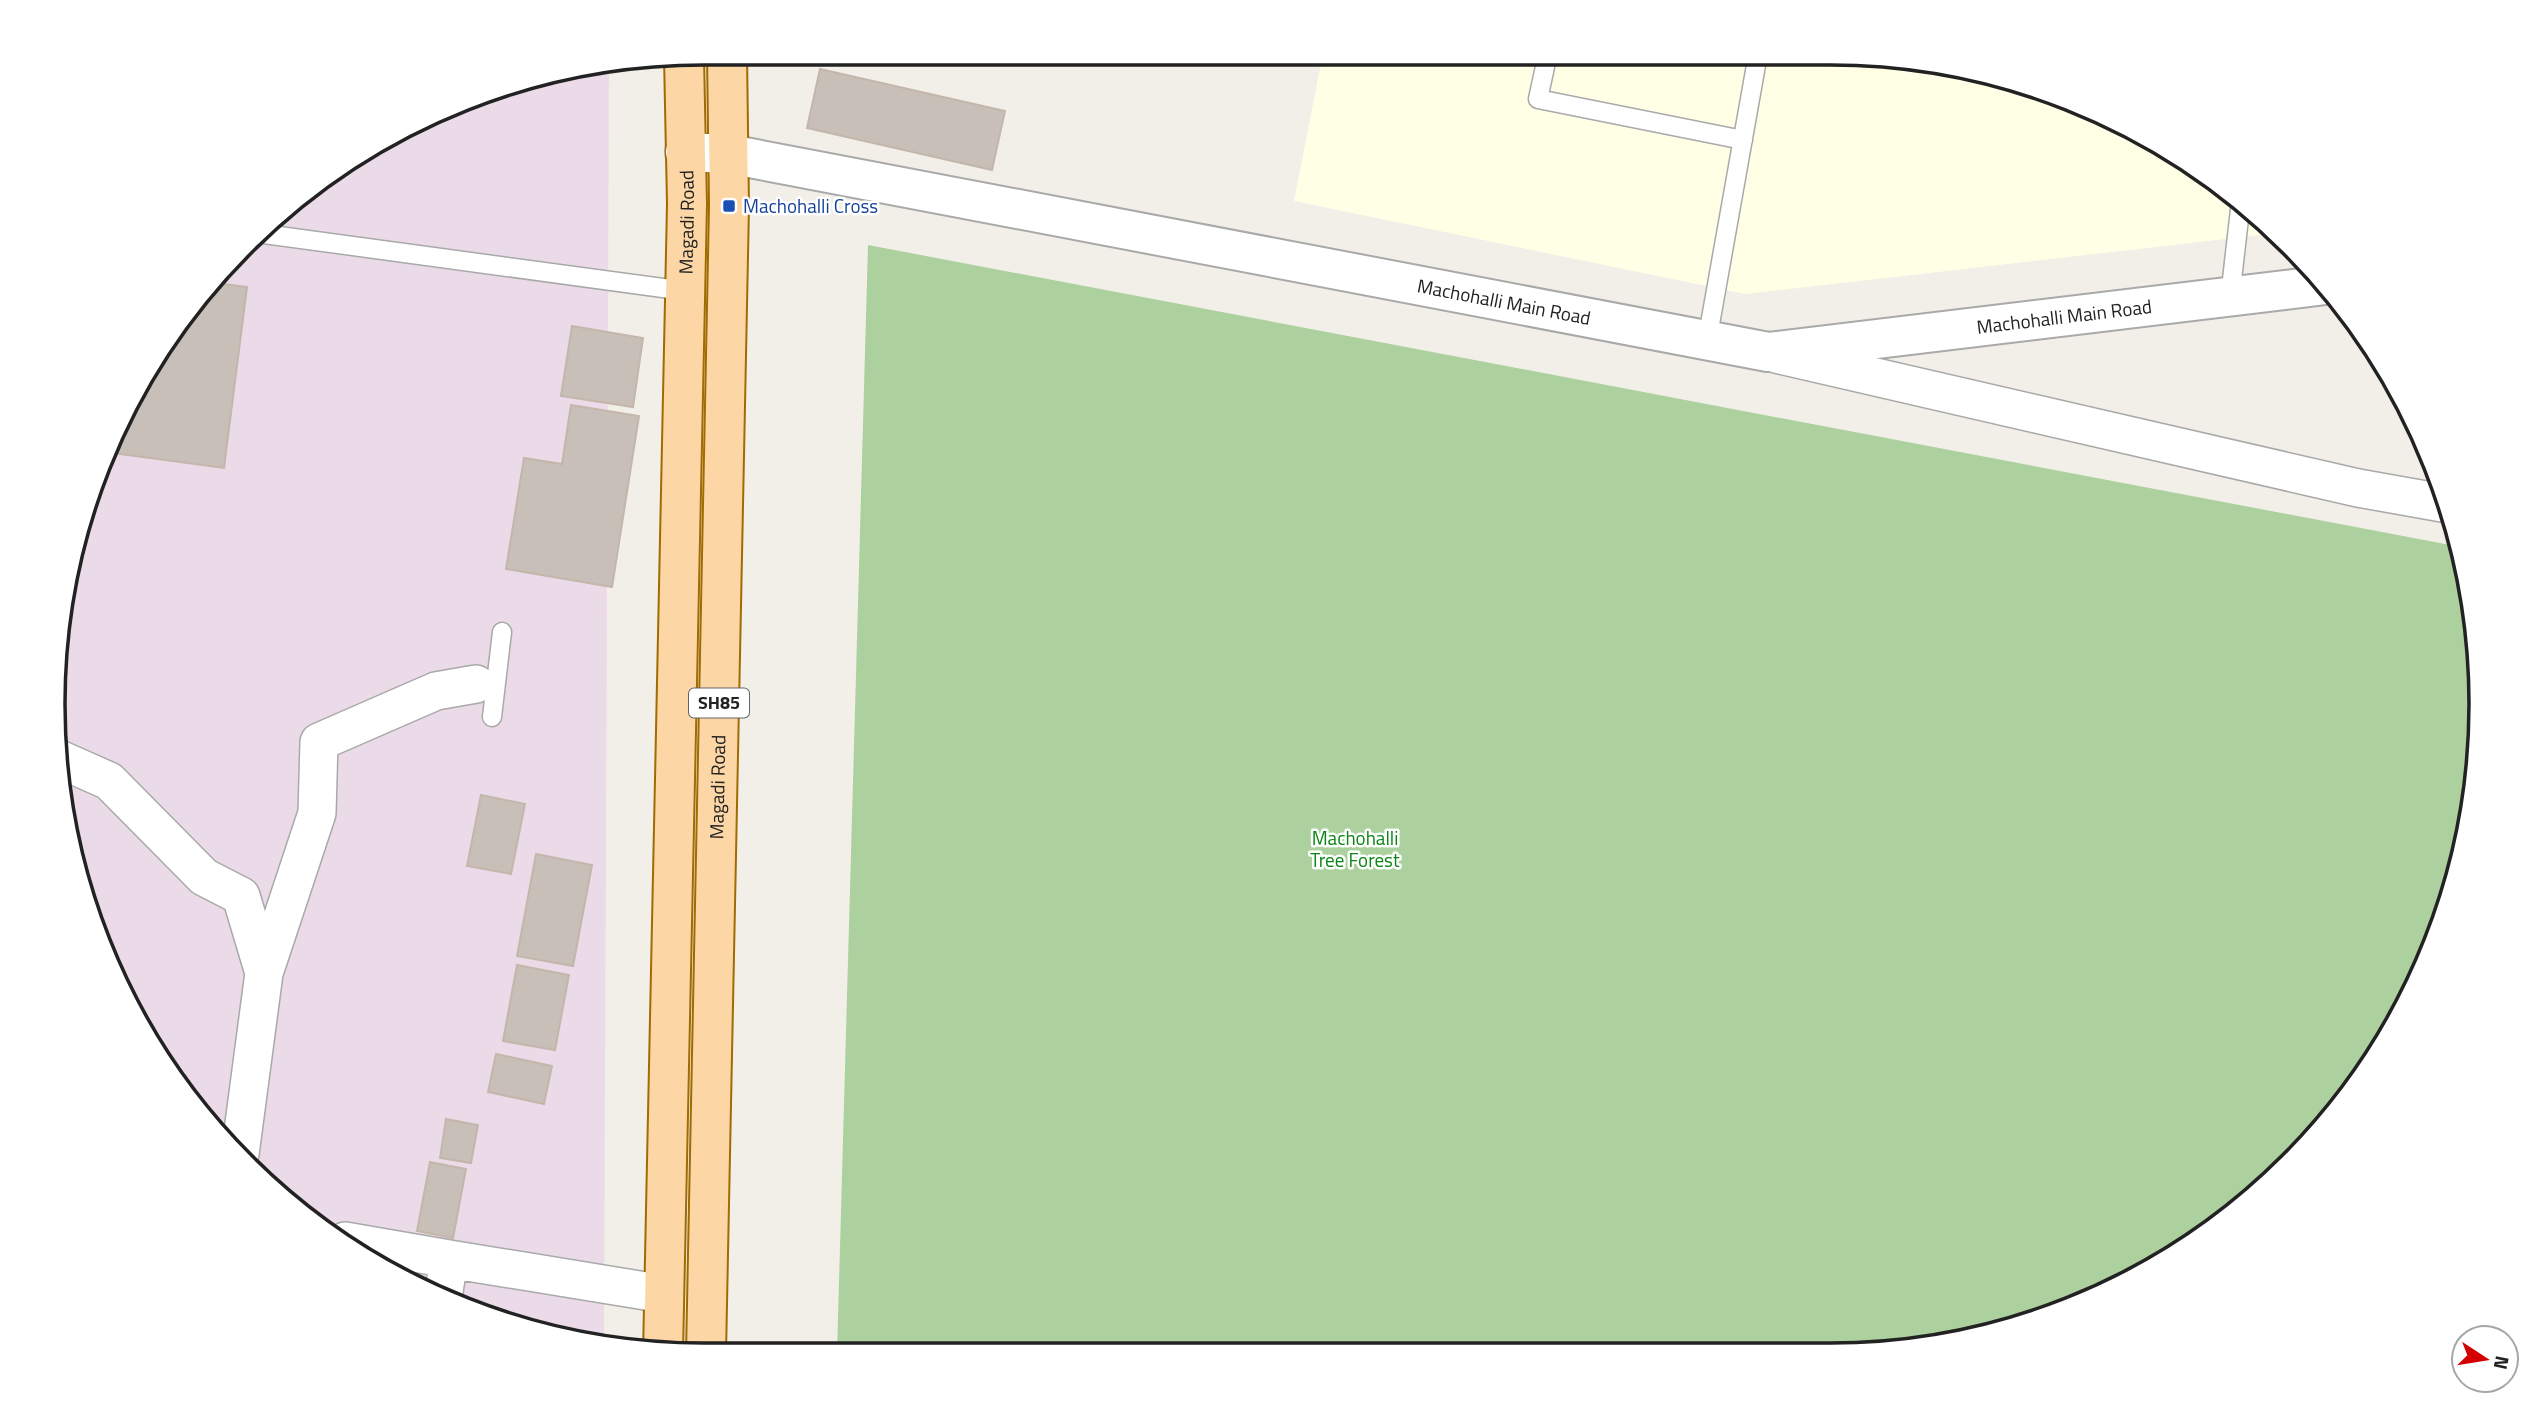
<svg xmlns="http://www.w3.org/2000/svg" width="2534" height="1408" font-family="'Titillium Web',sans-serif">
  <rect width="100%" height="100%" fill="#f2efe9"/>
  <path fill="#ebdbe8" d="M609,68l-5,1275 -109,-22 -117,-53 -164,-135 -112,-180 -48,-207 21,-211 88,-193 145,-155 187,-100z"/>
  <path fill="#ffffe5" d="M1323,53l549,1 127,21 157,65 104,74 18,19 -533,61 -451,-93z"/>
  <path fill="#add19e" d="M868,245l1593,302 19,115 -4,127 -29,125 -53,116 -103,134 -99,82 -152,75 -125,29 -1078,4z"/>
  <path fill="#c7bfb8" stroke="#c4b6ab" stroke-width="2" d="M820,69l185,42 -13,59 -185,-42z
    M217,283l30,4 -23,181 -112,-15 51,-111z
    M572,326l71,12 -10,69 -72,-11z
    M571,405l68,11 -27,171 -106,-18 18,-111 38,6z
    M481,795l44,9 -14,70 -44,-8z
    M536,854l56,11 -19,101 -56,-10z
    M517,965l52,10 -14,75 -52,-9z
    M496,1054l56,12 -8,38 -56,-12z
    M446,1119l32,6 -7,38 -31,-5z
    M430,1162l36,7 -13,69 -36,-7z"/>
  <g fill="none" stroke-linecap="round" stroke-linejoin="round">
    <g stroke="#a9a9a9" stroke-width="21">
      <path id="service" d="M1548,53l-10,46 205,41
        M264,234l421,57
        M2230,297l11,-96
        M1707,341l51,-287
        M492,717l10,-85"/>
    </g>
    <g stroke="#a9a9a9" stroke-width="40">
      <path id="minor" d="M1776,354l582,134 90,16
        M57,758l52,23 95,96 37,19 23,77 53,-160 2,-71 117,-51 40,-7
        M240,1154l24,-181
        M345,1241l104,18 -6,39
        M449,1259l215,35"/>
    </g>
    <g stroke="#a9a9a9" stroke-width="42">
      <g id="tertiary">
        <path id="s1" d="M685,152l44,2 1039,198 558,-67"/>
      </g>
    </g>
    <g stroke="#a06b00" stroke-width="42">
      <g id="primary">
        <path id="s2" d="M663,1354l24,-1150 -3,-148"/>
        <path id="s3" d="M706,1354l23,-1148 -2,-153"/>
      </g>
    </g>
    <use href="#service" stroke="#fff" stroke-width="18"/>
    <use href="#minor" stroke="#fff" stroke-width="37"/>
    <use href="#tertiary" stroke="#fff" stroke-width="38"/>
    <use href="#primary" stroke="#fcd6a4" stroke-width="38"/>
  </g>
  <rect fill="#1a4fb4" stroke="#fff" stroke-width="2.5" x="722" y="199" width="14" height="14" rx="3.5"/>
  <g text-anchor="middle" stroke-width="5" stroke-linejoin="round" paint-order="stroke">
    <rect fill="#fff" stroke="#646464" stroke-width="2" x="689" y="688.5" width="60" height="29" rx="5"/>
    <g font-size="18" font-weight="bold" fill="#222">
      <text x="719" y="709">SH85</text>
    </g>
    <g font-size="19" fill="#164399" stroke="#fff" text-anchor="start">
      <text x="743" y="213">Machohalli Cross</text>
    </g>
    <g font-size="19" fill="#222" stroke="#fff">
      <text dy="7" stroke="none"><textPath href="#s2" startOffset="1132">Magadi Road</textPath></text>
      <text dy="7" stroke="none"><textPath href="#s1" startOffset="833">Machohalli Main Road</textPath></text>
      <text dy="7" stroke="none"><textPath href="#s1" startOffset="1400">Machohalli Main Road</textPath></text>
      <text dy="7" stroke="none"><textPath href="#s3" startOffset="567">Magadi Road</textPath></text>
    </g>
    <g font-size="19" fill="#0c8416" stroke="#fff">
      <text x="1355" y="845">Machohalli<tspan x="1355" dy="22">Tree Forest</tspan></text>
    </g>
  </g>
  <path d="M0 0H2534V1408H0ZM704 65H1830A639 639 0 0 1 2469 704V704A639 639 0 0 1 1830 1343H704A639 639 0 0 1 65 704V704A639 639 0 0 1 704 65Z" fill="#fff" fill-rule="evenodd"/>
  <path fill="none" stroke="#222" stroke-width="3.5" d="M704 65H1830A639 639 0 0 1 2469 704V704A639 639 0 0 1 1830 1343H704A639 639 0 0 1 65 704V704A639 639 0 0 1 704 65Z"/>
  <g transform="translate(2485 1359) rotate(102)"><circle r="33" fill="#ffffff" stroke="#a7a7a7" stroke-width="2"/>
  <path d="M0-5L12 26L0 18L-12 26Z" fill="#d40000"/>
  <text y="-10" font-size="19" font-weight="bold" text-anchor="middle" fill="#222222">N</text>
  </g>
</svg>
